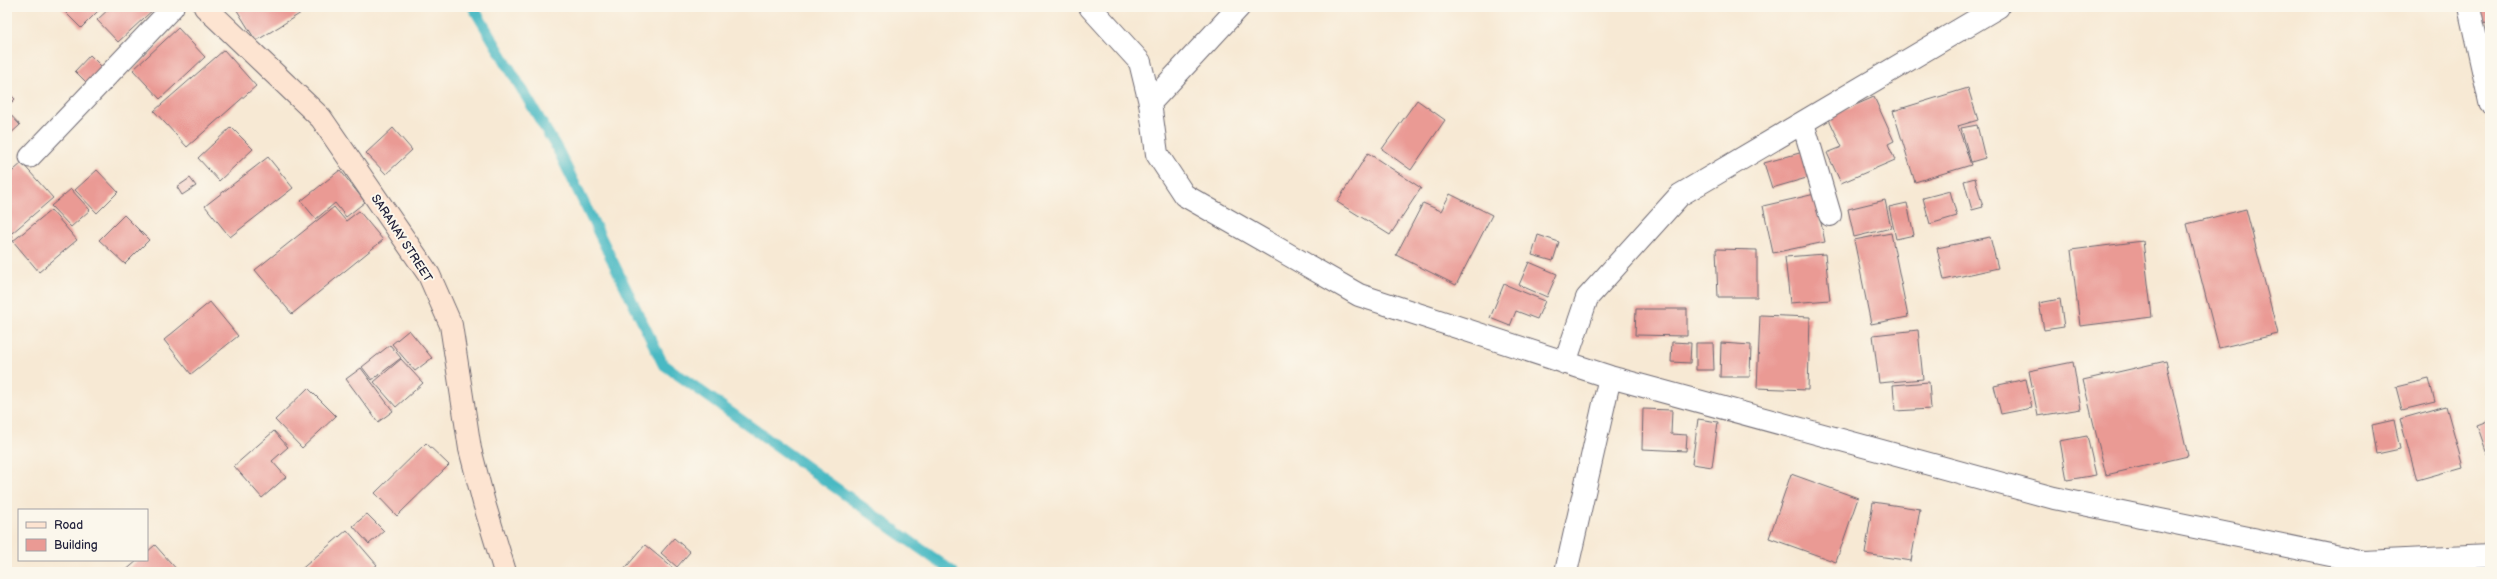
<svg xmlns="http://www.w3.org/2000/svg" width="2497" height="579" font-family="'Balsamiq Sans',sans-serif">
  <rect width="100%" height="100%" fill="#fbf7ec"/>
  <filter id="ink" filterUnits="userSpaceOnUse"><feTurbulence type="fractalNoise" baseFrequency=".025" numOctaves="2"/><feDisplacementMap in="SourceGraphic" scale="8" xChannelSelector="R" yChannelSelector="G"/><feConvolveMatrix kernelMatrix="1 2 1 2 8 2 1 2 1" color-interpolation-filters="sRGB"/></filter>
  <filter id="wash" filterUnits="userSpaceOnUse"><feTurbulence type="fractalNoise" baseFrequency=".012" numOctaves="4" result="noise"/><feDisplacementMap in="SourceGraphic" scale="16" xChannelSelector="R" yChannelSelector="G"/><feGaussianBlur stdDeviation="0.9" result="paint"/><feColorMatrix in="noise" values="0 0 0 0 0 0 0 0 0 0 0 0 0 0 0 0 0 1.4 0 .05"/><feComposite in="paint" operator="in"/></filter>
  <g filter="url(#wash)">
    <rect width="100%" height="100%" fill="#f7e9d4"/>
    <g fill="none" stroke-linecap="round" stroke-linejoin="round">
      <path stroke="#4ab9c3" stroke-width="11" d="M473,7l85,143 105,214 290,208"/>
    </g>
    <g id="blocks">
      <path fill="#ea9a94" d="M60,7h42l-21,21z
        M111,7h45l-38,35 -21,-22z
        M235,7h63l3,6 -45,28z
        M2475,7h15v15l-13,1z
        M178,28l27,29 -45,42 -27,-29z
        M224,50l32,36 -69,61 -33,-36z
        M90,55l16,16 -15,16 -16,-16z
        M1968,88l10,32 -20,6 13,39 -56,17 -22,-71z
        M7,91l8,8 -8,8z
        M1874,97l20,44 -6,3 7,16 -54,23 -14,-30 15,-6 -14,-30z
        M1417,100l28,20 -34,50 -29,-21z
        M7,111l13,14 -13,12z
        M1977,125l8,33 -14,4 -10,-34z
        M231,127l22,22 -34,32 -21,-23z
        M393,128l19,22 -26,24 -20,-21z
        M1803,152l7,25 -38,11 -8,-25z
        M1368,153l53,35 -31,47 -53,-33z
        M268,157l25,31 -63,49 -25,-31z
        M22,163l31,35 -41,35 -5,-6v-51z
        M97,170l21,22 -21,21 -22,-23z
        M340,170l25,32 -19,15 -11,-14 -19,16 -15,-18z
        M190,178l6,8 -14,9 -5,-8z
        M1975,178l8,29 -11,3 -8,-29z
        M71,189l19,21 -19,17 -20,-21z
        M1950,191l7,25 -27,8 -7,-26z
        M1450,194l42,21 -36,70 -60,-30 27,-52 18,8z
        M1815,194l10,48 -52,11 -10,-47z
        M1885,200l6,28 -37,9 -6,-28z
        M1907,203l7,32 -18,4 -7,-32z
        M334,207l12,14 13,-10 24,29 -91,74 -37,-44z
        M2246,209l32,125 -59,14 -32,-124z
        M51,210l26,30 -38,32 -26,-31z
        M124,215l25,25 -24,24 -26,-24z
        M7,231l6,6 -6,5z
        M1891,233l17,84 -37,7 -17,-84z
        M1538,235l21,7 -6,19 -21,-6z
        M1990,237l8,31 -54,12 -7,-32z
        M2143,241l9,76 -72,9 -9,-76z
        M1716,249l41,1v47h-39z
        M1825,254l5,46 -40,3 -5,-46z
        M1529,262l28,12 -10,23 -28,-12z
        M1504,284l41,17 -8,18 -21,-8 -6,15 -20,-8z
        M2060,299l4,28 -20,3 -5,-27z
        M210,302l28,34 -47,38 -27,-34z
        M1636,309h51v27l-52,-1z
        M1760,315l50,2 -2,73 -51,-2z
        M409,330l23,28 -17,13 -23,-27z
        M1918,330l5,49 -44,4 -6,-48z
        M1672,342l19,1 -1,20 -19,-1z
        M1696,343h17l1,27h-18z
        M1721,343l30,2 -1,32h-30z
        M390,345l11,13 -29,22 -10,-13z
        M401,359l22,24 -27,24 -22,-25z
        M2166,361l22,95 -82,19 -23,-95z
        M2073,362l8,47 -43,7 -9,-45z
        M361,368l32,43 -15,11 -32,-43z
        M2026,379l6,29 -31,6 -7,-28z
        M2429,379l6,23 -33,8 -6,-23z
        M1929,382l2,27 -36,2 -2,-26z
        M308,388l28,28 -34,32 -27,-28z
        M2446,406l17,61 -46,13 -17,-61z
        M1643,409l29,1 -1,24 16,1 -1,16 -44,-2z
        M1698,419l20,3 -6,45 -20,-3z
        M2394,420l6,29 -23,5 -5,-29z
        M2490,420v42l-13,-37z
        M274,431l14,16 -16,14 14,16 -24,21 -28,-32z
        M2087,436l9,39 -29,5 -7,-39z
        M426,443l23,22 -52,51 -22,-23z
        M1791,474l67,24 -22,64 -67,-24z
        M1873,502l47,7 -9,52 -46,-7z
        M367,514l17,17 -15,13 -16,-18z
        M347,530l30,35 -9,7h-70z
        M674,538l16,14 -13,15 -16,-14z
        M155,545l24,27h-55l14,-12h9v-8z
        M645,545l29,24 -2,3h-50z"/>
    </g>
  </g>
  <g filter="url(#ink)">
    <use href="#blocks" fill-opacity="0" stroke="#6d6871" stroke-width="1"/>
    <g fill="none" stroke-linecap="round" stroke-linejoin="round">
      <g stroke="#6d6871" stroke-width="23">
        <path id="lane" d="M30,157l143,-150"/>
      </g>
      <g stroke="#6d6871" stroke-width="24">
        <path id="street" d="M1090,7l50,55 10,41 7,51 27,41 175,100 251,82 444,121 310,64 126,-6
          M2469,7l21,95
          M1150,103l89,-96
          M1803,123l27,92
          M1565,363l22,-65 93,-103 318,-188
          M1566,572l44,-195"/>
      </g>
      <g stroke="#6d6871" stroke-width="24">
        <path id="secondary" d="M205,7l116,111 108,157 22,50 19,124 14,54 21,69"/>
      </g>
      <use href="#lane" stroke="#fff" stroke-width="21"/>
      <use href="#street" stroke="#fff" stroke-width="22"/>
      <use href="#secondary" stroke="#fde4d1" stroke-width="22"/>
    </g>
  </g>
  <g text-anchor="middle" stroke-width="4" stroke-linejoin="round" paint-order="stroke">
    <g font-size="12" fill="#22223b" stroke="#fbf7ec">
      <text transform="translate(402 238) rotate(57)" y="4">SARANAY STREET</text>
    </g>
  </g>
  <rect width="2497" height="579" fill="none" stroke="#fbf7ec" stroke-width="24"/>
  <rect x="18" y="509" width="130" height="52" fill="#fbf7ec" stroke="#a4a2a5"/>
  <rect x="26" y="522" width="20" height="6" fill="#fde4d1" stroke="#a4a2a5"/>
  <text x="54" y="529" font-size="12" fill="#22223b">Road</text>
  <rect x="26" y="539" width="20" height="12" fill="#ea9a94" stroke="#a4a2a5"/>
  <text x="54" y="549" font-size="12" fill="#22223b">Building</text>
</svg>
